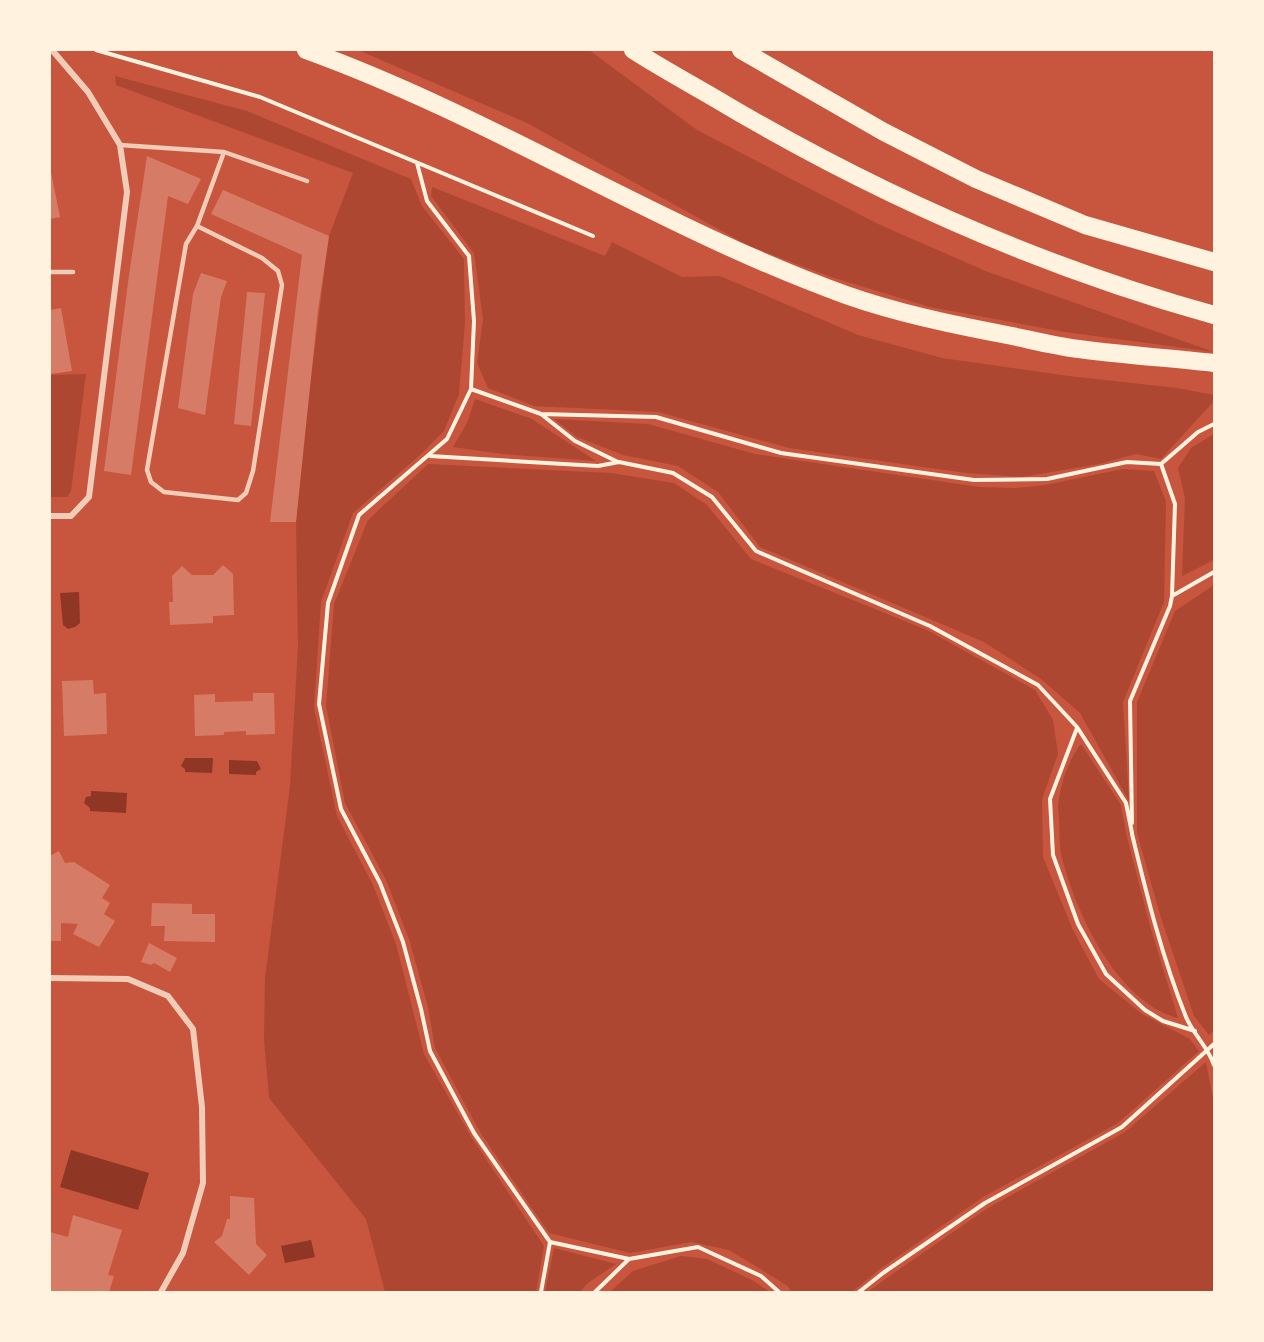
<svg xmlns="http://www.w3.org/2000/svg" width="1264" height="1342" font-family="Arial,sans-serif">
  <rect width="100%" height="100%" fill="#c8553d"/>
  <path fill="#ae4732" d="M358,50h231l108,80 181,94 110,48 226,80 -149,-20 -135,-25 -99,-30 -82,-31 -222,-123z
    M115,76l132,35 164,68 11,27 42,53 1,64 -6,71 -15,37 -24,24 -67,58 -32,89 -7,106 23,108 36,69 23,59 28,110 46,81 74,111 -8,46h-151l-19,-73 -97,-121 -5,-59 1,-61 25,-192 8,-140 -2,-124 9,-98 24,-188 24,-63 -237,-88z
    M432,187l173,69 7,-14 70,35 38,-1 138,59 84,23 127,18 108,12 37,7v6l-53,58 -25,-5 -37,10 -77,13 -56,-4 -177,-25 -131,-36 -124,-6 -46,-18 -11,-25 6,-44 -9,-66 -43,-57z
    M86,374l-15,117 -4,6h-17v-122z
    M475,399l57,20 64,42 -94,-7 -49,-7 14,-24z
    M554,419l94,5 107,30 224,33 36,1 30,-3 78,-16 31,2 12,30 -2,101 -41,100 6,99 -49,-88 -39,-34 -57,-37 -224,-95 -42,-55 -40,-26 -55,-11 -46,-18z
    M1214,434v126l-32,16 3,-78 -7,-30 13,-20z
    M428,464l183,9 63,10 33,22 44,54 176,71 108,60 18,30 5,34 -16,45 1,58 30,73 26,49 43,35 48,25 9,12 -81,72 -135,74 -103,72 -28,23h-61l-3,-6 -59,-36 -38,-8 -61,11 -81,-20 -69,-101 -45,-84 -7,-41 -19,-68 -23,-59 -41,-77 -19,-97 8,-102 34,-84z
    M1214,585v446l-5,4 -15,-19 -33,-98 -24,-85v-131l38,-91z
    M1081,744l40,61 5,28 24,93 28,92c-62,-16 -103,-107 -117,-164 -2,-10 -1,-22 -2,-32 0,-8 -2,-16 0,-23 3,-19 10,-40 22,-55z
    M1206,1062l8,42v188h-346l20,-15 100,-69 137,-76z
    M554,1248l62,16 -28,19 -8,9h-35z
    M681,1256l26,3 45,21 18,12h-160l23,-21z"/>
  <path fill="#8f3625" d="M79,592l1,31 -5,4 -7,2 -5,-4 -3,-32z
    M185,758h28l-1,15 -27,-1v-3l-4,-3z
    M229,760l28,1 4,8 -5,3v3l-27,-1z
    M91,791l36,2 -1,20 -36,-2v-3l-6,-5 2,-6 5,-1z
    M71,1150l78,23 -11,37 -78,-23z
    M311,1240l4,17 -30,6 -4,-17z"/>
  <path fill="#d67c66" d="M147,156l54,23 -13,25 -20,-8 -37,279 -27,-4 25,-196z
    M50,167l10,50 -10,2z
    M223,190l106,46 -11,74 -22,212h-26l32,-267 -91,-41z
    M201,273l26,8 -6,16 -16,118 -27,-7 15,-114z
    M247,292l18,1 -14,133 -17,-2z
    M61,308l11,63 -22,3v-64z
    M223,565l10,9 1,41 -21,1v7l-43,2 -1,-23h4l-1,-26 10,-10 10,9h21z
    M93,680l1,14 12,-1 1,41 -43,2 -2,-55z
    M253,693h21l1,41 -29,1v-4l-22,1v3l-29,1 -1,-41 21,-1v8l38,-1z
    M59,851l6,12 9,-1 36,23 -8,13 8,5 -6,11 11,7 -16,26 -26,-13 5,-10 -17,-1v18h-11v-85z
    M152,903l40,1v10h23v28l-51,-1 1,-15h-14z
    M149,943l28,15 -7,14 -16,-9 -3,2 -10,-3z
    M230,1196l24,2 2,46 11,11 -18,20 -35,-33 8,-6 5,-17h3z
    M73,1215l49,15 -14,45 6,1 -5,16h-59v-60l18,5z"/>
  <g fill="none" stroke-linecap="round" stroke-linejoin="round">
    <path stroke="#fff3e0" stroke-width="4" d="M96,50l164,47 333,139
      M417,163l10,38 42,55 5,65 -3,68 -24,50 -88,76 -31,88 -9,101 22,105 39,74 23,59 18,67 9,42 44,82 76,109 79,17
      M471,389l70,25 115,3 125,36 193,27 73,-1 80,-17 34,2 37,-32 16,-8
      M541,414l34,27 43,21
      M430,456l168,10 21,-4 54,11 39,24 44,54 174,75 108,59 39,42 49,76 6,30
      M1161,464l14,40 -3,92
      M1077,728l-27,71 3,56 25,69 28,50 39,36 18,11 32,10
      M1132,823l-2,-122 40,-95 2,-10 42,-24
      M1132,834c15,62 30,123 54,183 7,17 22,30 28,48
      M541,1292l9,-50
      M595,1292l34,-33 69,-12 63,29 18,16
      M859,1292l24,-19 102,-70 137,-76 92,-83"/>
    <path stroke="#f1ccb7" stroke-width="4.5" d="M120,145l104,7 83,29
      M197,226l65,32 16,13 4,14 -29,186 -7,22 -8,7 -74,-8 -13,-10 -4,-12 39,-226 11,-18 27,-74
      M50,272h23"/>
    <path stroke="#f1ccb7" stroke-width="6" d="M50,516h21l18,-19 38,-305 -7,-47 -32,-53 -36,-42
      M50,978l78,1 40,17 25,33 9,78 1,76 -20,70 -22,39"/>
    <path stroke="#fff3e0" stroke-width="18" d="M306,50c186,67 354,178 540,245 51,18 104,29 156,39 26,5 51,12 77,15 45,6 90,9 135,14
      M633,50c25,16 52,31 78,46 157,94 327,170 503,219
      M741,50l143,82 92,47 109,46 129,37"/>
  </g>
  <rect width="1264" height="1342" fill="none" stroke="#fff3e0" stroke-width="102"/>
</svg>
